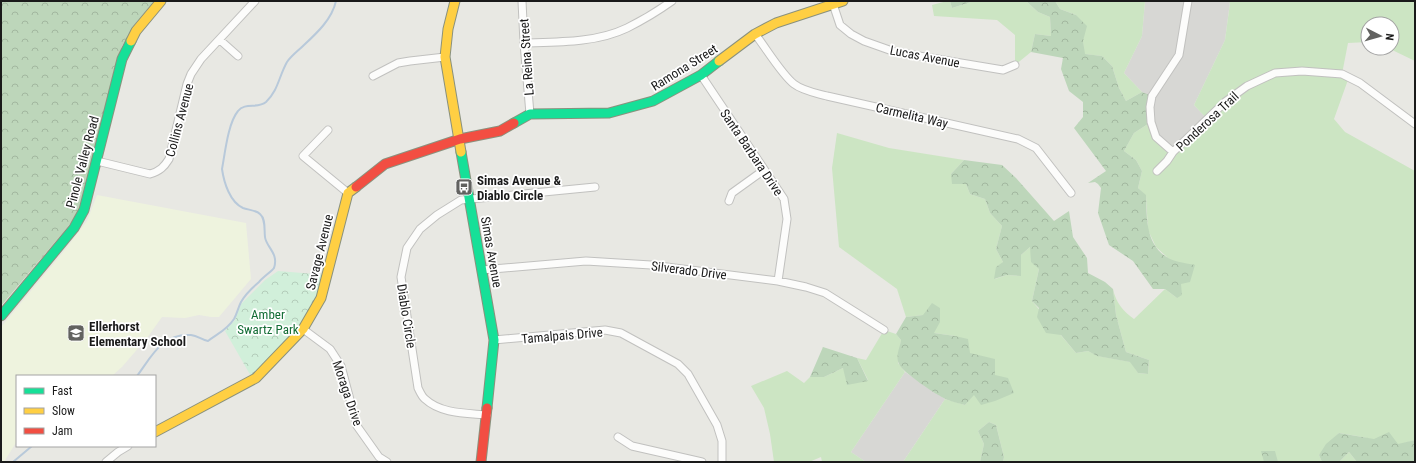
<svg xmlns="http://www.w3.org/2000/svg" width="1416" height="463" font-family="'Roboto Condensed',sans-serif">
  <defs>
    <pattern id="forest-crowns" width="20" height="18" patternUnits="userSpaceOnUse"><rect width="20" height="18" fill="#bdd6ba"/><path d="M2 6a3 3 0 1 1 6 0M12 15a3 3 0 1 1 6 0" fill="none" stroke="#a2b79f"/></pattern>
    <pattern id="park-crowns" width="20" height="18" patternUnits="userSpaceOnUse"><rect width="20" height="18" fill="#d1efda"/><path d="M2 6a3 3 0 1 1 6 0M12 15a3 3 0 1 1 6 0" fill="none" stroke="#b3ccba"/></pattern>
  </defs>
  <rect width="100%" height="100%" fill="#e8e8e3"/>
  <path fill="#d7d7d4" d="M1145,1h83l2,1 -5,38 -31,65 13,14 -34,33 -17,-15 -4,-41 -10,-4 -18,-19 18,-37z
    M905,372l40,27 -42,63h-37l-15,-10z"/>
  <path fill="#eef3de" d="M97,195l149,28 5,56 -32,38h-8l-12,-2 -14,3 -23,-1 -15,21 -25,29 -10,9h-95v65l-13,21h-3v-135l63,-76 23,-30z"/>
  <path fill="#cce5c3" d="M947,1h3l2,7 22,-7h52l12,11 12,5 1,19 -16,-2 -4,18 -16,13v-30l-18,-15 -63,-4 -2,-11z
    M1055,1h90l-3,35 -18,37 18,19 -16,9 -7,-13 -7,-22 -10,-10 -18,-2 -1,-13 -7,-26 -16,-6z
    M1228,1h187v60l-27,-13h4v-24h-24v18l-20,1 -6,31 7,3 -15,42 11,13 70,39v269l-17,5 -41,-9 -18,-3 -20,22 3,7h-319l1,-5 -8,-32 -7,-3 -11,9 6,13 -4,18h-77l42,-63 20,6 9,-11 21,-19 -26,-22 -14,-17 -21,-3 -11,-18 -17,2 -9,-28 -58,-42 -7,-79 5,-35 52,15 75,12 -13,14 15,10 4,10 15,5 5,14 12,13 -6,23 7,13 -8,17 12,-4 14,1v-21l9,-8 9,22 -7,32 44,52 12,-2 10,5 33,6 7,11 10,1 1,-14 -23,-8 -10,-37 -3,-26c3,14 10,22 21,30l31,-30 12,9 -9,-40 -12,-11 -8,-17 -2,-34 -8,-8 4,-17 -6,-11 -12,-9 10,-18 17,-11 5,15 18,15 33,-33 -13,-14 31,-65 5,-37z
    M884,330l12,4 5,6 -3,23 7,9 -54,80 15,10h-44l-1,-5 -12,5h-35l-4,-28 -6,-26 -13,-22 36,-15 17,12 6,-6h14l19,-9 25,12 -11,-22 9,2z
    M1349,452l8,10h-18z"/>
  <path fill="url(#forest-crowns)" d="M1,1h153l-19,23 -13,22 -8,24 -31,132 -7,14 -10,13 -65,77z
    M950,1h24l-22,7z
    M1026,1h29l5,8 16,6 11,11 -4,15 2,13 17,2 10,10 7,22 7,13 16,-9 10,4 -1,26 -17,11 -10,18 12,9 6,11 -4,17 8,7c1,23 -1,49 22,63 7,4 18,5 27,7l-5,17 -9,2 1,11 -5,3 -12,-9h-12l-20,-28 -24,-16 -11,-32 3,-25 -3,-4 -3,-2 -7,1 18,-12 -32,-43 9,-11v-15l-14,-11 -8,-22 2,-11 -32,-6 4,-18 16,2 -1,-19 -12,-5z
    M964,160l38,5 14,13 38,43 15,-10 4,26 14,21 1,15 17,9 8,7 3,26 10,37 23,8 -1,14 -10,-1 -8,-11 -33,-6 -9,-5 -12,2 -15,-18 -15,-2 -9,-16 2,-9 -7,-7 7,-32 -8,-7 -1,-15 -9,8v21l-14,-1 -13,4 2,-12 7,-5 -7,-13 6,-23 -12,-13 -5,-14 -15,-5 -4,-10h-14l-1,-10z
    M932,303l8,5v14l-6,11 21,3 13,3 2,14 25,6v16l13,3 6,15 -19,8 -14,4 -7,-10 -9,10c-6,-2 -13,-3 -19,-6 -8,-3 -44,-27 -47,-35 -4,-9 1,-16 2,-24l-5,-6 10,-17 17,-2z
    M823,347l34,11 11,23 -21,4 -4,-17 -19,9h-14z
    M989,422l7,3 8,32 -1,5h-23l4,-18 -6,-13z
    M1389,432l9,12 17,-4v22h-58l-8,-10 -10,10h-17l-3,-7 7,-11 13,-11 35,6z
    M1261,451h14l3,11h-14z"/>
  <path fill="url(#park-crowns)" d="M278,271l49,4 -14,37 -61,66 -27,-47 10,-11 6,-16 24,-24z"/>
  <g fill="none" stroke-linecap="round" stroke-linejoin="round">
    <path stroke="#b8c9da" stroke-width="2" d="M137,376c15,-20 25,-43 54,-41 7,1 11,5 17,6 9,-7 19,-11 26,-22 3,-5 4,-11 7,-17 4,-7 11,-14 18,-20 2,-3 14,-12 15,-14 5,-15 -8,-21 -9,-31 -1,-7 1,-18 -5,-23 -4,-4 -12,-4 -17,-6 -13,-6 -19,-25 -21,-39 3,-16 6,-46 16,-58 7,-9 20,-2 28,-9 12,-11 13,-26 21,-40 5,-7 11,-11 17,-17 13,-12 28,-26 32,-44
      M13,462l19,-16"/>
    <g stroke="#c1c1bf" stroke-width="9">
      <path id="street" d="M522,1l2,42 6,71
        M832,1l8,24 11,9 13,7 31,11 108,18 12,-5
        M755,34c11,14 27,41 39,50 9,7 22,9 33,12l191,43 18,9 35,45
        M220,40l18,16
        M524,43c33,-1 72,0 103,-15 16,-8 31,-17 45,-27
        M701,75l83,124 3,20 -9,62
        M373,76l25,-13 12,-2 35,-4
        M328,130l-25,26 45,37
        M1173,152l-17,-15 -5,-15 -1,-15 2,-11 27,-41 9,-54
        M97,161l53,13c10,-3 14,-7 19,-15l18,-75 4,-10 10,-15 54,-58
        M1157,171l10,-10 6,-9 52,-50 22,-16 28,-13 27,-2 40,3 18,9 55,41
        M729,201l3,-8 32,-23
        M482,270l104,-9 65,4 127,16 28,6 19,6 59,37
        M303,329l27,20 11,17 16,60 22,31 8,5
        M494,340l111,-10 16,3 57,31 10,10 29,51 5,16v21
        M487,415c-20,-2 -46,-1 -62,-16 -3,-2 -5,-7 -7,-11l-17,-111 6,-29 13,-19 17,-14 24,-15 134,-13
        M618,437l14,9 70,16
        M106,462l12,-10 10,-6"/>
    </g>
    <g stroke="#8a917d" stroke-width="11">
      <path id="fast" d="M514,123l16,-9 79,-1 44,-12 48,-26 18,-14
        M461,152l33,188 -7,68
        M1,316l73,-88 10,-18 38,-151 9,-18"/>
    </g>
    <g stroke="#8a917d" stroke-width="11">
      <path id="slow" d="M455,1l-7,28 -3,28 16,95
        M131,41l5,-10 25,-30
        M719,61l36,-27 21,-11 67,-22
        M155,432l101,-54 47,-49 18,-31 27,-105 8,-6"/>
    </g>
    <g stroke="#8a917d" stroke-width="11">
      <path id="jam" d="M356,187l29,-23 75,-25 40,-8 14,-8
        M481,462l6,-54"/>
    </g>
    <use href="#street" stroke="#fcfcfb" stroke-width="7"/>
    <use href="#fast" stroke="#16e098" stroke-width="9"/>
    <use href="#slow" stroke="#ffcf43" stroke-width="9"/>
    <use href="#jam" stroke="#f24e42" stroke-width="9"/>
  </g>
  <defs>
    <g id="bus-square" transform="scale(0.9)"><rect x="-9" y="-9" width="18" height="18" rx="4" fill="#626260" stroke="#fff"/><path d="M-5-6H5V4H4V6H2V4H-2V6H-4V4H-5ZM-3.5-4V0h7V-4ZM-3.5 1.2v1.5H-2V1.2ZM2 1.2v1.5H3.5V1.2Z" fill="#fff"/></g>
    <g id="school-square" transform="scale(0.9)"><rect x="-9" y="-9" width="18" height="18" rx="4" fill="#626260" stroke="#fff"/><path d="M0-5L7-2L0 1L-7-2ZM-4 1L0 2.5L4 1V4Q0 6-4 4Z" fill="#fff"/></g>
  </defs>
  <g fill-rule="evenodd">
    <use href="#bus-square" x="464" y="187"/>
    <use href="#school-square" x="76" y="333"/>
  </g>
  <g text-anchor="middle" stroke-width="3.5" stroke-linejoin="round" paint-order="stroke">
    <g font-size="13" fill="#1a1a1a" stroke="#fff">
      <text transform="translate(925 56) rotate(11)" y="5">Lucas Avenue</text>
      <text transform="translate(526 57) rotate(-94)" y="5">La Reina Street</text>
      <text transform="translate(684 67) rotate(-32)" y="5">Ramona Street</text>
      <text transform="translate(912 115) rotate(13)" y="5">Carmelita Way</text>
      <text transform="translate(179 120) rotate(-75)" y="5">Collins Avenue</text>
      <text transform="translate(1207 121) rotate(-43)" y="5">Ponderosa Trail</text>
      <text transform="translate(752 152) rotate(56)" y="5">Santa Barbara Drive</text>
      <text transform="translate(82 162) rotate(-75)" y="5">Pinole Valley Road</text>
      <text transform="translate(319 252) rotate(-76)" y="5">Savage Avenue</text>
      <text transform="translate(492 252) rotate(80)" y="5">Simas Avenue</text>
      <text transform="translate(689 270) rotate(7)" y="5">Silverado Drive</text>
      <text transform="translate(407 316) rotate(81)" y="5">Diablo Circle</text>
      <text transform="translate(562 335) rotate(-5)" y="5">Tamalpais Drive</text>
      <text transform="translate(348 393) rotate(71)" y="5">Moraga Drive</text>
    </g>
    <g font-size="13" font-weight="bold" fill="#1a1a1a" stroke="#fff" text-anchor="start">
      <text x="477" y="185">Simas Avenue &amp;<tspan x="477" dy="15">Diablo Circle</tspan></text>
      <text x="89" y="331">Ellerhorst<tspan x="89" dy="15">Elementary School</tspan></text>
    </g>
    <g font-size="13" fill="#136d35" stroke="#fff">
      <text x="268" y="319">Amber<tspan x="268" dy="15">Swartz Park</tspan></text>
    </g>
  </g>
  <rect width="1416" height="463" fill="none" stroke="#1a1a1a" stroke-width="4"/>
  <rect x="16" y="375" width="140" height="72" fill="#ffffff" stroke="#a3a3a3"/>
  <rect x="24" y="388" width="20" height="6" fill="#16e098" stroke="#a3a3a3"/>
  <text x="52" y="395" font-size="12" fill="#1a1a1a">Fast</text>
  <rect x="24" y="408" width="20" height="6" fill="#ffcf43" stroke="#a3a3a3"/>
  <text x="52" y="415" font-size="12" fill="#1a1a1a">Slow</text>
  <rect x="24" y="428" width="20" height="6" fill="#f24e42" stroke="#a3a3a3"/>
  <text x="52" y="435" font-size="12" fill="#1a1a1a">Jam</text>
  <g transform="translate(1380 36) rotate(96)"><circle r="19" fill="#ffffff" stroke="#a3a3a3"/>
  <path d="M0-3L7 15L0 10L-7 15Z" fill="#626260"/>
  <text y="-6" font-size="11" font-weight="bold" text-anchor="middle" fill="#1a1a1a">N</text>
  </g>
</svg>
